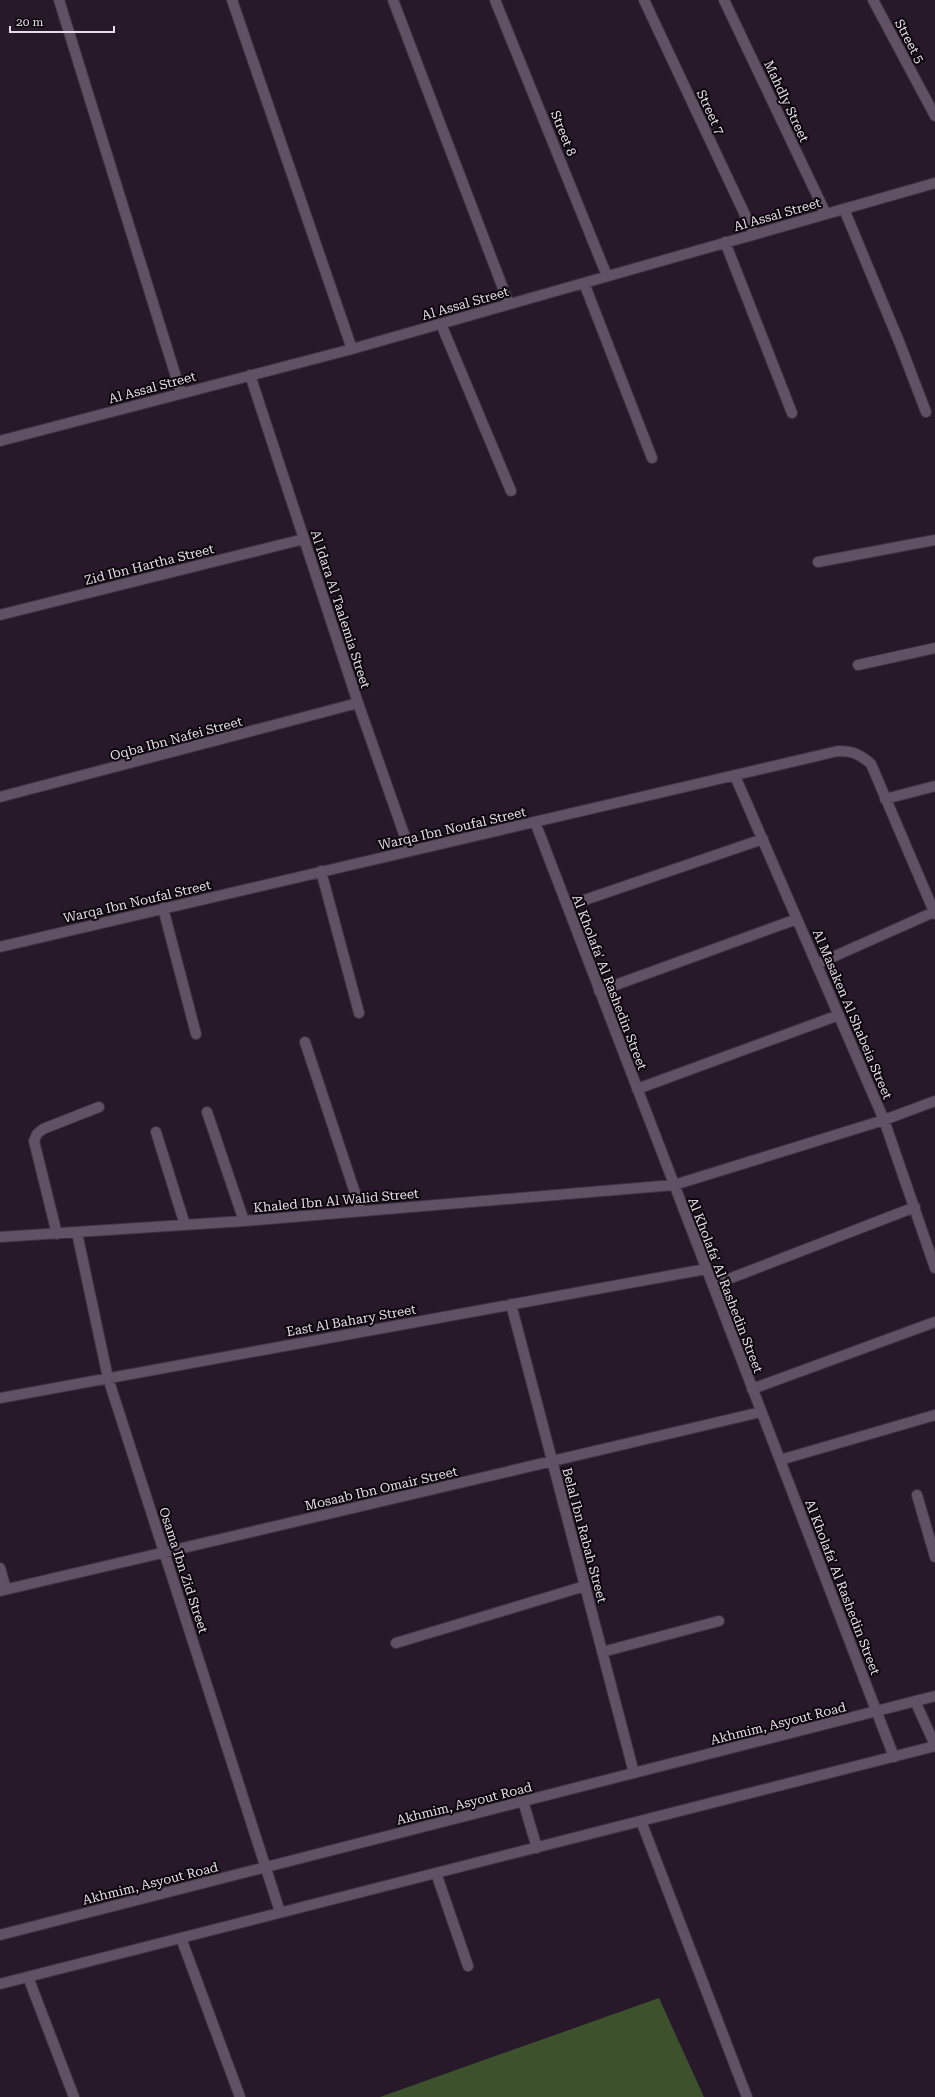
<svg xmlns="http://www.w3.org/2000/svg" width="935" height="2097" font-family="'Roboto Serif',serif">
  <rect width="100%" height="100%" fill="#27192a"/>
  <path fill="#3c512c" d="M659,1998l45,99h-324z"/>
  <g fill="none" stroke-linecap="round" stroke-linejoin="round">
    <g stroke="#3e3441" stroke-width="12">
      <path id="street" d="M59,0l122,393
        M232,0l120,349
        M393,0l116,304
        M495,0l112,276
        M644,0l110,234
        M724,0l102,214
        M873,0l62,116
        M844,209l56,135 26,68
        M725,242l67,171
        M584,283l68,175
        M441,324l70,167
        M250,375l108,328 52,148
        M0,441l352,-92 583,-166
        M818,562l117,-22
        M0,615l304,-76
        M858,665l77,-17
        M735,776l149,344 51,148
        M0,797l358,-94
        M885,799l50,-13
        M535,822l359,935
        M321,871l38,142
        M567,906l196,-67
        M163,908l33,126
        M0,947l838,-196c14,0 22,3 33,13l64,150
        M817,964l117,-52
        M599,991l198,-72
        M305,1042l56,169
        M637,1089l202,-74
        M207,1112l37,109
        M156,1132l29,93
        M77,1233l31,145 172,534
        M57,1234l-23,-93 3,-7 6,-5 56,-22
        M0,1237l244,-16 430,-36 210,-65 51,-19
        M713,1285l202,-78
        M511,1304l123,469
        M752,1389l183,-67
        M0,1398l706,-129
        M780,1460l155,-45
        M917,1495l18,62
        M0,1568l6,21
        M0,1591l761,-179
        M396,1643l189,-57
        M602,1652l117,-31
        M641,1821l106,276
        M436,1873l32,93
        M181,1938l59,159
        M28,1977l46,120"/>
    </g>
    <g stroke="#3e3441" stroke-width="12">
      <path id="secondary" d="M915,1701l20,44
        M523,1801l14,47
        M0,1935l935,-239
        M0,1984l935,-238"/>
    </g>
    <use href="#street" stroke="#615164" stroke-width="10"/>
    <use href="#secondary" stroke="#615164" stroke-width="10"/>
  </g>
  <g text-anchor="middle" stroke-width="4" stroke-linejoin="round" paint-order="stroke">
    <g font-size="13" fill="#e5dce7" stroke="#0c070d">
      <text transform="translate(910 41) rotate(62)" y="5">Street 5</text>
      <text transform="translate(787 101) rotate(65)" y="5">Mahdly Street</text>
      <text transform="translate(711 112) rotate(65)" y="5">Street 7</text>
      <text transform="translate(564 133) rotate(68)" y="5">Street 8</text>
      <text transform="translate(777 214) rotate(-16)" y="5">Al Assal Street</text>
      <text transform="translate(465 303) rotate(-16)" y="5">Al Assal Street</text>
      <text transform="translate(152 387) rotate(-15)" y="5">Al Assal Street</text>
      <text transform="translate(149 564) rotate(-14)" y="5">Zid Ibn Hartha Street</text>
      <text transform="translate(341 609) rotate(72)" y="5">Al Idara Al Taalemia Street</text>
      <text transform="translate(176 738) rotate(-15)" y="5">Oqba Ibn Nafei Street</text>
      <text transform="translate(452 828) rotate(-13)" y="5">Warqa Ibn Noufal Street</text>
      <text transform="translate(137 901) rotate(-13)" y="5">Warqa Ibn Noufal Street</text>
      <text transform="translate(610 982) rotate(69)" y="5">Al Kholafa' Al Rashedin Street</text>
      <text transform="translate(853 1014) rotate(67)" y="5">Al Masaken Al Shabeia Street</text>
      <text transform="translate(336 1200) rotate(-5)" y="5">Khaled Ibn Al Walid Street</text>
      <text transform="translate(726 1285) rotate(69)" y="5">Al Kholafa' Al Rashedin Street</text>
      <text transform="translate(351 1320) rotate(-10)" y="5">East Al Bahary Street</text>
      <text transform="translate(381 1488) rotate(-13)" y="5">Mosaab Ibn Omair Street</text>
      <text transform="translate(585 1535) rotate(75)" y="5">Belal Ibn Rabah Street</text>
      <text transform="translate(184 1570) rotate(72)" y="5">Osama Ibn Zid Street</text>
      <text transform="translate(843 1587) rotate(69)" y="5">Al Kholafa' Al Rashedin Street</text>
      <text transform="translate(778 1723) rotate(-14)" y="5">Akhmim, Asyout Road</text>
      <text transform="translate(464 1803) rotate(-14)" y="5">Akhmim, Asyout Road</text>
      <text transform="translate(150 1883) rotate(-14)" y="5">Akhmim, Asyout Road</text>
    </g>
  </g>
  <path d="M10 26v6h104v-6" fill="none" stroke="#e5dce7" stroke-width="2"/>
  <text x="16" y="26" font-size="12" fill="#e5dce7" stroke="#0c070d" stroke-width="3" paint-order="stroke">20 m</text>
</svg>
